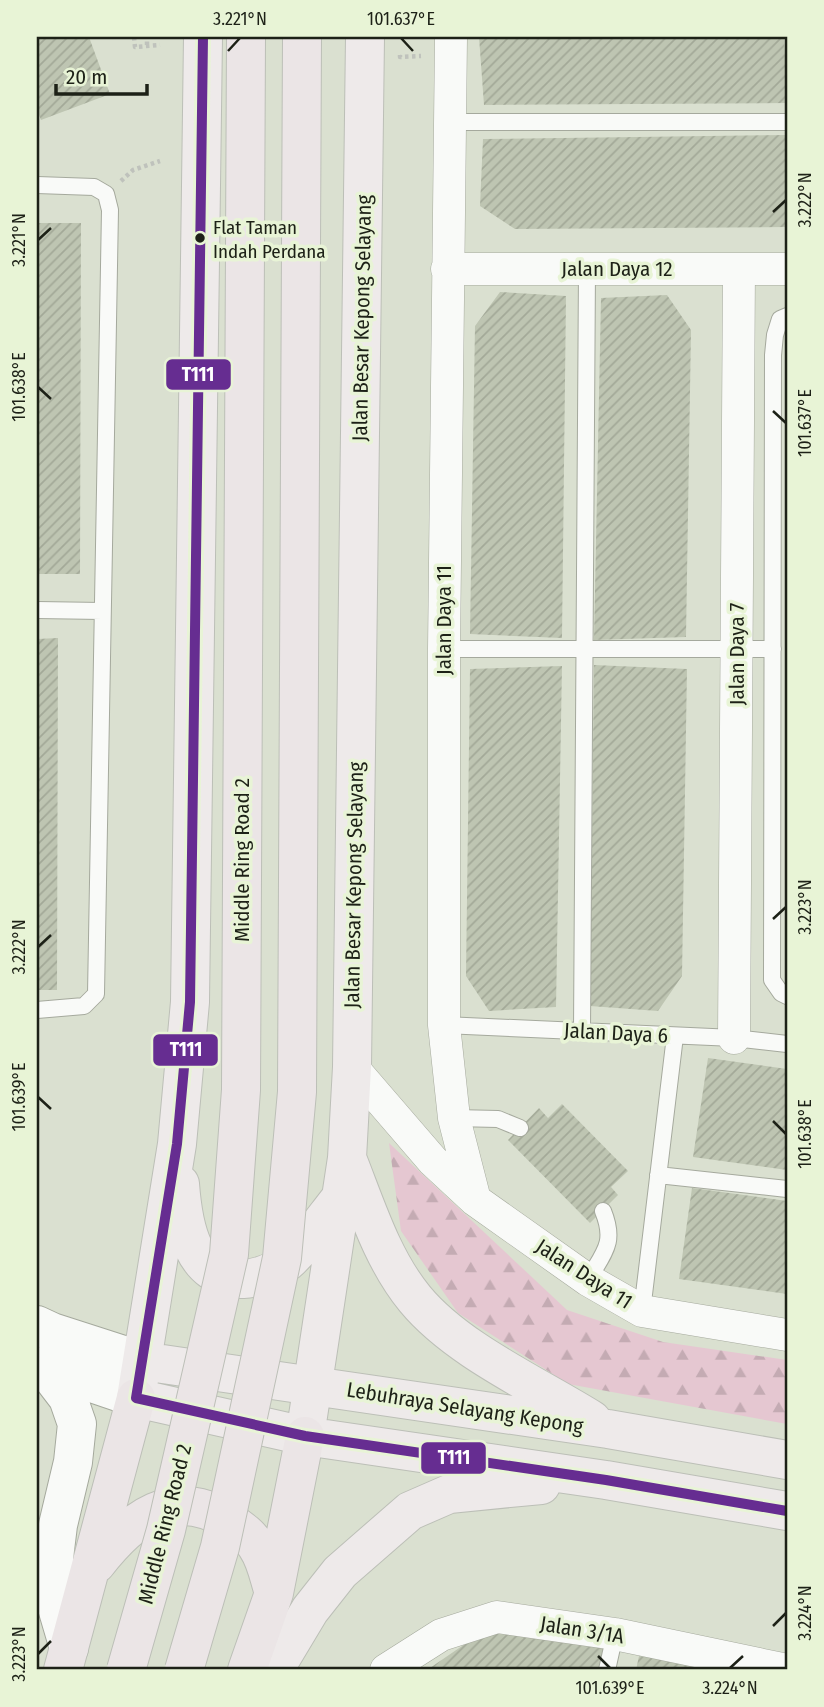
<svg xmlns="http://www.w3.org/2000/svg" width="824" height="1707" font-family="'Fira Sans Condensed',sans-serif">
  <defs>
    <pattern id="forest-firs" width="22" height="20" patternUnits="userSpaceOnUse" patternTransform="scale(1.75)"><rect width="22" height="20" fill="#e5c7d1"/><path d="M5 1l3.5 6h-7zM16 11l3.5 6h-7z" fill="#c4abb3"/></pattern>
    <pattern id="building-hatch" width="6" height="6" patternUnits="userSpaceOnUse" patternTransform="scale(1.75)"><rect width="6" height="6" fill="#bec5b2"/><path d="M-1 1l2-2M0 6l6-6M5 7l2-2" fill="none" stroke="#a3a998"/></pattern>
  </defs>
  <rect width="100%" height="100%" fill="#dae0d0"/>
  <path fill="url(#forest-firs)" d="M389,1143l178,167 96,32 124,18v64l-219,-40 -110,-71 -57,-82z"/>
  <path fill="url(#building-hatch)" d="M37,37h52l21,57 -69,26 -4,-10z
    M479,37h305l3,66 -303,2z
    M787,135l-1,92 -271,2 -35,-23 3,-67z
    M37,223h44l-1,351h-43z
    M500,292l66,4 -4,342 -92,-4 5,-308z
    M667,295l24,35 -5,307 -92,3 7,-342z
    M58,638l-1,352h-20v-351z
    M594,665l93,4 -5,307 -24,35 -68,-5z
    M562,666l-6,341 -67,4 -23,-35 4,-307z
    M708,1058l79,11v101l-94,-13z
    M562,1104l66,67 -17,16 7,8 -28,28 -82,-83 31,-32 9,10z
    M692,1188l95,13v93l-108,-15z
    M481,1633l68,4 60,13 -4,20h-178z
    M639,1656l85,13v1h-88z"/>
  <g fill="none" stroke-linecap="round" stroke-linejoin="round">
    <g stroke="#a5a99d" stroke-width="18">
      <path id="service" d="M448,122h339
        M37,185l57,2 12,7 4,16 -14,784 -12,12 -47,4
        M787,316l-7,3 -5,16 -2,20 -1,625 9,13 6,3
        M37,610l65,1
        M444,649h329
        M444,1025l290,13 53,6
        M582,1031l5,-762
        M454,1118l44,1 22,9
        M658,1175l129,14
        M588,1280c16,-28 28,-37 15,-69
        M642,1311l33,-275
        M607,1670l8,-36"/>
    </g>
    <g stroke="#a5a99d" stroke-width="33">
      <path id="minor" d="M451,37l-7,612v376l10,93 21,82
        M447,269h340
        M734,1038l5,-769
        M352,1067l81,94 42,39 113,80 54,31 145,24
        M386,1670l55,-35 56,-18 118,17 172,36"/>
    </g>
    <g stroke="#a5a99d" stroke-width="40">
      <path id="tertiary" d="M37,1325l15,7 90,29
        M42,1366l94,32
        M45,1368l23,30 9,26 -4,38 -15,63 -4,33 2,46 13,44"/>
    </g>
    <g stroke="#bcbfb7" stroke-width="40">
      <path id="primary" d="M203,37l-13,965 -13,142 -41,254 169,38 301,44 181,31
        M347,1158c19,48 35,101 68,141 42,51 121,86 177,121
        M180,1184c3,41 12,97 63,95 15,-1 32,-7 44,-17 20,-18 36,-42 52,-62
        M142,1361l466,68 179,31
        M305,1436l42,-278 5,-91 13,-1030
        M274,1670l36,-60 30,-38 70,-61 39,-17 92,-9"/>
    </g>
    <g stroke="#bcbfb7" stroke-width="40">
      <path id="trunk" d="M96,1564c35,-45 77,-79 133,-43 10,7 22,15 28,26 9,13 12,31 17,46
        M63,1670l73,-272
        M247,1670l27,-77 31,-157"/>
    </g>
    <path stroke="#bfc2bc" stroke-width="4.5" stroke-dasharray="3.5 3.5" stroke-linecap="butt" d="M134,37l1,10 25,-2
      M147,45v-8
      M400,55v2l21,-1
      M121,181l12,-11 27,-9"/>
    <use href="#service" stroke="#f9faf8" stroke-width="16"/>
    <use href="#minor" stroke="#f9faf8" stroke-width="32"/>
    <use href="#tertiary" stroke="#f9faf8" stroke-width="38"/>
    <use href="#primary" stroke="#eeeaea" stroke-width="38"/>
    <use href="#trunk" stroke="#ebe5e6" stroke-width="38"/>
    <g stroke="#bcbfb7" stroke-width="40" stroke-linecap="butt">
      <path id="trunk-bridge" d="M126,1670l40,-140 63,-276 12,-164 5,-1053
        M184,1670l36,-123 62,-289 15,-166 5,-1055"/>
    </g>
    <use href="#trunk-bridge" stroke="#ebe5e6" stroke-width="38"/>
    <g stroke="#e8f4d6" stroke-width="16">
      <path id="bus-1" d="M203,37l-13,965 -13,142 -41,254 169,38 301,44 181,31"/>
    </g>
    <use href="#bus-1" stroke="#662d91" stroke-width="10"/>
  </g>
  <path fill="none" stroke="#1d2117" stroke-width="2.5" d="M401,38l12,13M228,51l12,-13M773,212l13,-12M38,240l13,-12M38,387l13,12M773,411l13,12M773,919l13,-12M38,947l13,-12M38,1097l13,12M773,1121l13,13M773,1626l13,-13M38,1654l13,-13M598,1656l12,12M730,1668l13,-12"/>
  <circle fill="#1d2117" stroke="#e8f4d6" stroke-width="2.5" cx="200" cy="238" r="6"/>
  <g text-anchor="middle" stroke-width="7" stroke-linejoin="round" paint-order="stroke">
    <g font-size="19" fill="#1d2117" stroke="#e8f4d6" text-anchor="start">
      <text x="213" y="234">Flat Taman<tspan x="213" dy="24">Indah Perdana</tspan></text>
    </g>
    <g font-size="21" fill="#1d2117" stroke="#e8f4d6">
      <text x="617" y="276">Jalan Daya 12</text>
      <text transform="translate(362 318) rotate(-89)" y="7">Jalan Besar Kepong Selayang</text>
      <text transform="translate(444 620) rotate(-90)" y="7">Jalan Daya 11</text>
      <text transform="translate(737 654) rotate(-90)" y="7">Jalan Daya 7</text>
      <text transform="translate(242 860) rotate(-90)" y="7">Middle Ring Road 2</text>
      <text transform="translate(354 885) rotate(-89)" y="7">Jalan Besar Kepong Selayang</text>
      <text transform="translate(616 1033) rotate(3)" y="7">Jalan Daya 6</text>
      <text transform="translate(584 1274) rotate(33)" y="7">Jalan Daya 11</text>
      <text transform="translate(465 1408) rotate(9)" y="7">Lebuhraya Selayang Kepong</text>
      <text transform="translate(165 1524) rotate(-76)" y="7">Middle Ring Road 2</text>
      <text transform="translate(582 1630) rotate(9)" y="7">Jalan 3/1A</text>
    </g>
  </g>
  <g stroke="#e8f4d6" stroke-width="2.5">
    <rect x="165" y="358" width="67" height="33" rx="7" fill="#662d91"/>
    <rect x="152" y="1033" width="67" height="34" rx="7" fill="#662d91"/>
    <rect x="420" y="1441" width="67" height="34" rx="7" fill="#662d91"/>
  </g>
  <g font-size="19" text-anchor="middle" font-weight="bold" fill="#fff">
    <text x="198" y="381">T111</text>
    <text x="186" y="1056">T111</text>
    <text x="454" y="1464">T111</text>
  </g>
  <rect width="824" height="1707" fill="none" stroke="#e8f4d6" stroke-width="77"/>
  <path d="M56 84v10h91v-10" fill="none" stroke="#1d2117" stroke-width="3.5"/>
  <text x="66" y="84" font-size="21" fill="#1d2117" stroke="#e8f4d6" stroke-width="5" paint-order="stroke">20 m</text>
  <rect x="38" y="38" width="748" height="1630" fill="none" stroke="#1d2117" stroke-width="2.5"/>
  <g font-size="18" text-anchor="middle" fill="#1d2117">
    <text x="240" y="25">3.221°N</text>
    <text x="401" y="25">101.637°E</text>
    <text transform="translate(805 200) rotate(-90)" y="6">3.222°N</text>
    <text transform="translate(19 240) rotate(-90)" y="6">3.221°N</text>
    <text transform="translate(19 387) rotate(-90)" y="6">101.638°E</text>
    <text transform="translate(805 423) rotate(-90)" y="6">101.637°E</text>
    <text transform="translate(805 907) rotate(-90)" y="6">3.223°N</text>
    <text transform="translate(19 947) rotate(-90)" y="6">3.222°N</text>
    <text transform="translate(19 1097) rotate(-90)" y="6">101.639°E</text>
    <text transform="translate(805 1134) rotate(-90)" y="6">101.638°E</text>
    <text transform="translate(805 1613) rotate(-90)" y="6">3.224°N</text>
    <text transform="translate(19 1654) rotate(-90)" y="6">3.223°N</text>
    <text x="610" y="1694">101.639°E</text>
    <text x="730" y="1694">3.224°N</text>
  </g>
</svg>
